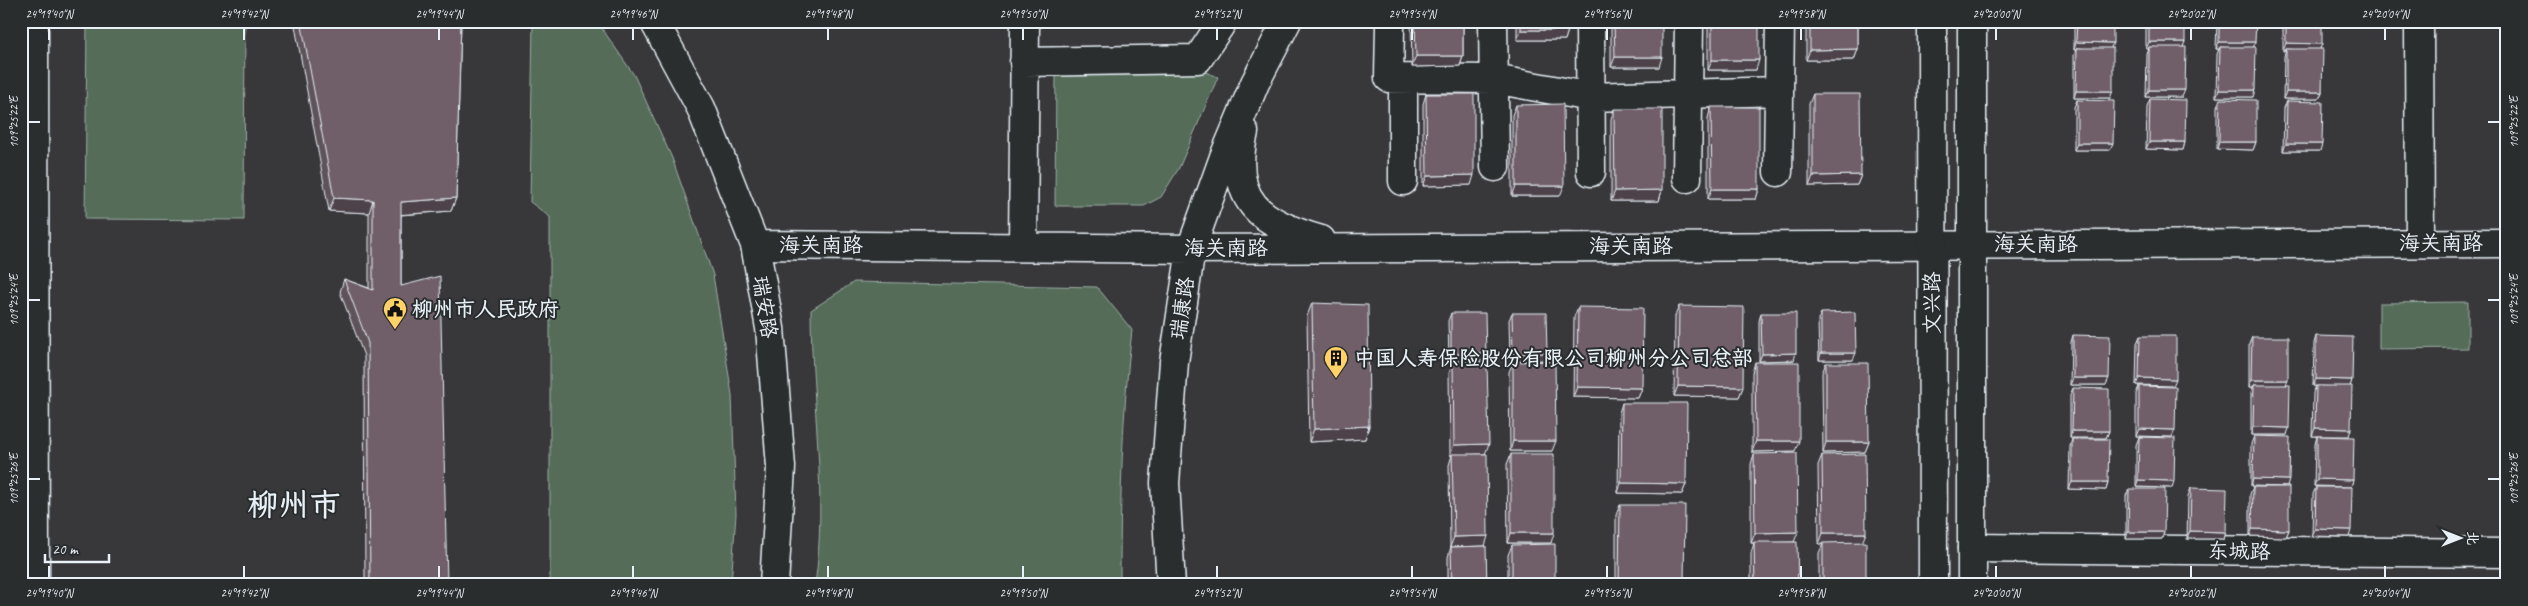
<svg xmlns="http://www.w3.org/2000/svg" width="2528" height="606" font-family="Caveat,'LXGW WenKai TC',sans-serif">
  <rect width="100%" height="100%" fill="#38373a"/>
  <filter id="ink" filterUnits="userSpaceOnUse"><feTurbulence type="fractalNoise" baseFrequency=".02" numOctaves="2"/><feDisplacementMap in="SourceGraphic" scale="10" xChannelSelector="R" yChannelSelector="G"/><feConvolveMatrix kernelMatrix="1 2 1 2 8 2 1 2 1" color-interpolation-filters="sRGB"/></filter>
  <g filter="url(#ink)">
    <path fill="#546c59" stroke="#9eaea8" d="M87,21h158l-1,199 -159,-1z
      M533,21h61l7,6 33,48 38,83 41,117 19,120 4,119 -5,71h-181v-368l-20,-15z
      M1200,70l18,7 -39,91 -18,29 -17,9h-89l1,-135z
      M854,282l243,5 35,43c-10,85 -12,169 -12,255h-305c13,-92 -4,-184 -4,-275z
      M2468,302v46l-89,1v-46z"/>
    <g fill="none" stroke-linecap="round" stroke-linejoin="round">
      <g stroke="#e8f1f8" stroke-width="31">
        <path id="minor" d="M34,21l1,564
          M654,21l47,87 54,137 15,83 11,139 -7,118
          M1493,21l2,146
          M1590,21l1,151
          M2419,21l1,222
          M1390,27l-1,51 105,1 97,18 188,-6
          M1024,62l174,-3 25,-38
          M1403,78v103
          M1244,132c-16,70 17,91 77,108
          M1778,172l2,-151
          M1687,178l2,-157
          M755,245l436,4 1316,-6
          M1023,247l2,-226
          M1972,548l535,5
          M1171,585l-6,-102 9,-121 17,-113 33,-92 31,-74 32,-62"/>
      </g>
      <g stroke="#e8f1f8" stroke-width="31">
        <path id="major" d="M1932,21l1,564
          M1972,585v-564"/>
      </g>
      <use href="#minor" stroke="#2a2d2e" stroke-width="28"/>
      <use href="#major" stroke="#2a2d2e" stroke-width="28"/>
    </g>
    <path fill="#5f525a" stroke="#e8f1f8" d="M297,21h164l-5,177 -5,13 -50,4v71l46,299h-82l-1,-229 -24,-64 4,-13 25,9v-75l-40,-2 -34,-185z
      M1411,21h52v35l-3,10 -48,1z
      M1517,21h51v9l-3,10h-48z
      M1611,21h51l-3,46h-48z
      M1708,21h51l-3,49h-48z
      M1806,21h52v28l-4,11h-48z
      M2074,21h39l-2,27 -1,50h-36v-43l2,-5h-2z
      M2146,21h39l-2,26 -1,50h-36l1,-43 2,-5h-3z
      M2217,21h39l-3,26v50h-37l1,-43 2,-5h-3z
      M2283,21h39l-2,28 2,43 -3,7h-36l1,-43 2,-5h-3z
      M1426,94l45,91 -48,1v-82z
      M1813,94l48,81 -4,10 -48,1v-82z
      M2150,99l35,43 -2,8 -37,-1 1,-43z
      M2220,99l36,43 -3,8 -36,-1v-43z
      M2077,100l33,50h-36v-43z
      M2287,101l33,50h-37l1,-43z
      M1516,105l44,91h-48v-81z
      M1711,107l48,82 -3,10h-48v-81z
      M1614,109l48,81 -3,11h-48v-82z
      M1312,303l57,123 -4,13 -56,3 -2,-126z
      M1679,306l64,81 -4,10 -65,-1 1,-80z
      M1578,307l64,81 -4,10 -65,-1 1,-80z
      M1451,313l32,48h-34l-1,-40z
      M1512,313l32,47 -34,1 -1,-41z
      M1761,313l33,47 -35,1v-40z
      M1821,313l32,47h-34l-1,-40z
      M2073,335l33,50h-36l1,-43z
      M2140,336l33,50 -37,-1 1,-42z
      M2316,336l36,44 -2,6 -1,50h-37l1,-43 3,-7h-3l1,-43z
      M2252,337l36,43 -2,5 1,50h-36v-43l2,-5h-4v-43z
      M1513,362l39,89h-42l-1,-79z
      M1755,362l40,89 -43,1v-79z
      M1453,363l32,91v92l2,39h-39v-28l3,-10h-1l-1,-82 3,-10h-2l-1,-82z
      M1826,363l43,79 -4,10 -42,1 -1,-80z
      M2139,386l33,51 -36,-1v-42z
      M2073,388l36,43 -3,7h-36v-43z
      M1622,403l64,81 -4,10 -64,-1 1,-80z
      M2254,436l33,51 -36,-1v-42z
      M2317,436l36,44 -2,7 -37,-1 1,-42z
      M2139,437l33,51 -36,-1v-42z
      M2072,439l36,43 -2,8 -37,-1 1,-43z
      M1511,454l40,89h-43l-1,-79z
      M1754,454l40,88 4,43h-47v-32l3,-10h-3v-79z
      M1822,455l40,87 4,43h-47v-32l4,-9h-4l-1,-79z
      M2253,487l36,43 -3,7 -36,-1v-42z
      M2316,487l33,50 -37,-1 1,-42z
      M2191,488l35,44 -2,7h-37l1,-43z
      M2129,489l33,50h-36v-43z
      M1620,505l64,80h-68v-70z
      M1512,545l43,40h-47v-30z"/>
    <path fill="#4e424a" stroke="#e8f1f8" d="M1099,21h116l-1,3h-116z
      M1521,30h47l-3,10h-48z
      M2076,42l37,1 -3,7 -33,-2 -1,2h-2z
      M2149,42h36l-3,7 -33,-2v2h-3z
      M2219,42h36l-2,7 -33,-2 -1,2h-3z
      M2286,43l36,1 -3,7 -33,-2v2h-3z
      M1858,49l-4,11h-48l4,-10z
      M1416,56h47l-3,10 -48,1z
      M1615,57h47l-3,10h-48z
      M1712,60h47l-3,10h-48z
      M2149,90h36l-3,7h-36z
      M2219,90h36l-2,7h-37z
      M2076,91h37l-3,7h-36z
      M2286,92h36l-3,7h-36z
      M2149,142h36l-2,8 -37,-1z
      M2219,142h37l-3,8 -36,-1z
      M2077,143h36l-3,7h-36z
      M2286,144h36l-2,7h-37z
      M1474,175l-3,10 -48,1 4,-10z
      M1861,175l-4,10 -48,1 4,-10z
      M1516,186h48l-4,10h-48z
      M1712,189h47l-3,10h-48z
      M1662,190l-3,11h-48l4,-10z
      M334,198l39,2 -4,13 -40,-2z
      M456,198l-5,13 -55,4 5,-13z
      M1547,353l-3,7 -34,1 3,-7z
      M1796,353l-2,7 -35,1 3,-7z
      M1821,353h35l-3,7h-34z
      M1451,354h35l-3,7h-34z
      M2073,378h36l-3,7h-36z
      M2139,378l37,1 -3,7 -37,-1z
      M2316,379l36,1 -2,7 -37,-1z
      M2251,380h37l-3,7 -31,-2 -1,2h-4z
      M1678,386l65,1 -4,10 -65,-1z
      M1577,387l65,1 -4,10 -65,-1z
      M1369,426l-4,13 -56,3 5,-13z
      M2253,427l36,1 -2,7h-36z
      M2315,428l36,1 -2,7h-37z
      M2139,429l36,1 -3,7 -36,-1z
      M2072,431h37l-3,7h-36z
      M1513,441h43l-4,10h-42z
      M1756,441h43l-4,10 -43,1z
      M1826,442h43l-4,10 -42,1z
      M1489,444l-4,10 -35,1 4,-10z
      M2253,479l36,1 -2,7 -36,-1z
      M2317,479l36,1 -2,7 -37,-1z
      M2138,480l36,1 -2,7 -36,-1z
      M2072,482h36l-2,8 -37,-1z
      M1621,483l65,1 -4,10 -64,-1z
      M2252,529l37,1 -3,7 -36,-1z
      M2315,529l36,1 -2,7 -37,-1z
      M2190,531l36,1 -2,7h-37z
      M1798,532l-4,10 -43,1 4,-10z
      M2128,532h36l-2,7h-36z
      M1511,533h43l-3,10h-43z
      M1823,533h43l-4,10 -43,1z
      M1488,536l-3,10 -35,1 4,-10z"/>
    <path fill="#6f5f69" stroke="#e8f1f8" d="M301,21h160l-5,177 -55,4v84l39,-10 7,309h-77l-2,-242 -24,-64 29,11v-90l-39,-2z
      M1415,21h48v35h-47z
      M1521,21h47v9h-47z
      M1614,21h48v36h-47z
      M1712,21h47v39h-47z
      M1810,21h48v28l-48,1z
      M2077,21h36v22l-37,-1z
      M2149,21h36v21h-36z
      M2219,21h37l-1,21h-36z
      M2286,21h36v23l-36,-1z
      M2149,47h37l-1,43h-36z
      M2220,47h36l-1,43h-36z
      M2077,48h36v43h-37z
      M2286,49h37l-1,43h-36z
      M1426,94h48v81l-47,1z
      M1813,94h47l1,81 -48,1z
      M2150,99l36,1 -1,42h-36z
      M2220,99l36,1v42h-37z
      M2077,100l37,1 -1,42h-36z
      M2287,101l36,1 -1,42h-36z
      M1563,104l1,82h-48v-81z
      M1711,107h48v82h-47z
      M1614,109h48v81l-47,1z
      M1312,303l56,2 1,121 -55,3z
      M1679,306l65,1 -1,80 -65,-1z
      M1578,307l65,1 -1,80 -65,-1z
      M1855,312l1,41h-35v-40z
      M1451,313h34l1,41h-35z
      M1512,313h34l1,40 -34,1z
      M1761,313h35v40l-34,1z
      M2073,335l37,1 -1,42h-36z
      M2140,336h36v43l-37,-1z
      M2316,336l37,1 -1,43 -36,-1z
      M2252,337h36v43h-37z
      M1555,361l1,80h-43v-79z
      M1487,362l2,82 -35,1 -1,-82z
      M1755,362h44v79h-43z
      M1826,363h42l1,79h-43z
      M2254,385h36l-1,43 -36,-1z
      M2139,386l37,1 -1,43 -36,-1z
      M2316,386h36l-1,43 -36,-1z
      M2073,388l36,1v42h-37z
      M1622,403h65l-1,81 -65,-1z
      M2254,436l36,1 -1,43 -36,-1z
      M2317,436l37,1 -1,43 -36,-1z
      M2139,437l36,1 -1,43 -36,-1z
      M2072,439h37l-1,43h-36z
      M1797,453l1,79 -43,1 -1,-79z
      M1452,454h35l1,82 -34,1z
      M1511,454h43v79h-43z
      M1865,454l1,79h-43l-1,-78z
      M2253,487h36v43l-37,-1z
      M2316,487h36l-1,43 -36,-1z
      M2191,488l36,1 -1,43 -36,-1z
      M2129,489h36l-1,43h-36z
      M1620,505h65l-1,80h-65z
      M1754,542h43l1,43h-43z
      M1866,542v43h-43v-42z
      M1555,544v41h-43v-40z
      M1486,546l1,39h-35l-1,-38z"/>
  </g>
  <path fill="none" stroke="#e8f1f8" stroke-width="2" d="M49,28v12M244,28v12M439,28v12M633,28v12M828,28v12M1023,28v12M1217,28v12M1412,28v12M1607,28v12M1801,28v12M1996,28v12M2191,28v12M2385,28v12M28,122h12M2488,122h12M28,300h12M2488,300h12M28,479h12M2488,479h12M49,566v12M244,566v12M439,566v12M633,566v12M828,566v12M1023,566v12M1217,566v12M1412,566v12M1607,566v12M1801,566v12M1996,566v12M2191,566v12M2385,566v12"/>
  <defs>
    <g id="civic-pin" transform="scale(1.25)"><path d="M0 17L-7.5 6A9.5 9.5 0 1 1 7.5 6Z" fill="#ffd166" stroke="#2a2d2e"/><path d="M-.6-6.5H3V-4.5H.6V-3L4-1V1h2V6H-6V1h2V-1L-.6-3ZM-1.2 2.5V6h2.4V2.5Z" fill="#111"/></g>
    <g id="building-pin" transform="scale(1.25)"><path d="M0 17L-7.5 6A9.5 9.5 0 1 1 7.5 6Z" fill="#ffd166" stroke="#2a2d2e"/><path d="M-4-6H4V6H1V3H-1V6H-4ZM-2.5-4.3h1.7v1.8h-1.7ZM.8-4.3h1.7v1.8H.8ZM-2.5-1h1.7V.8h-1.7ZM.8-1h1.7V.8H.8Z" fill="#111"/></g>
  </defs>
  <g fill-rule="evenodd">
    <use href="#civic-pin" x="395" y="309"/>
    <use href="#building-pin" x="1336" y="358"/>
  </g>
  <g text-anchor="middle" stroke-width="4" stroke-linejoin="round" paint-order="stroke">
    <g font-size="21" fill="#e8f1f8" stroke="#2a2d2e">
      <text x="2441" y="250">海关南路</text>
      <text x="2036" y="251">海关南路</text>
      <text x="821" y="252">海关南路</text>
      <text x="1631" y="253">海关南路</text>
      <text x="1226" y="255">海关南路</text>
      <text transform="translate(1932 303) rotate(-90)" y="7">文兴路</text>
      <text transform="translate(765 307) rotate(81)" y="7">瑞安路</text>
      <text transform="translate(1182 308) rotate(-82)" y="7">瑞康路</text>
      <text transform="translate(2239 551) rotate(1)" y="7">东城路</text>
    </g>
    <g font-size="21" font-weight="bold" fill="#e8f1f8" stroke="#2a2d2e" text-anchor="start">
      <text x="412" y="316">柳州市人民政府</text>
      <text x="1354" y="365">中国人寿保险股份有限公司柳州分公司总部</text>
    </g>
    <g font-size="31" font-weight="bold" fill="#e8f1f8" stroke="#2a2d2e">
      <text x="294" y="515">柳州市</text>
    </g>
  </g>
  <rect width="2528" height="606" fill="none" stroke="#2a2d2e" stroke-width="55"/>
  <g transform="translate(2460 538) rotate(90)" stroke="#2a2d2e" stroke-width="4" paint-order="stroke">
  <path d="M0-4L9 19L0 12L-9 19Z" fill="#e8f1f8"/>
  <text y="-8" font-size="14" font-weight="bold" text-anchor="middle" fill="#e8f1f8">北</text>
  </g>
  <path d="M45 554v8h64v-8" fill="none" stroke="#e8f1f8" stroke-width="2.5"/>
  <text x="52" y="554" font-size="15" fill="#e8f1f8" stroke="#2a2d2e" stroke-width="4" paint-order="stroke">20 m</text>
  <rect x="28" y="28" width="2472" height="550" fill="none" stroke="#e8f1f8" stroke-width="2"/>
  <g font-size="12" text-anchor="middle" fill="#e8f1f8">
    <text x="49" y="18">24°19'40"N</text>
    <text x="244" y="18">24°19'42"N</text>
    <text x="439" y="18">24°19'44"N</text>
    <text x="633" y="18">24°19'46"N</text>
    <text x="828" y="18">24°19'48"N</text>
    <text x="1023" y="18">24°19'50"N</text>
    <text x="1217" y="18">24°19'52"N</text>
    <text x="1412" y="18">24°19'54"N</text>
    <text x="1607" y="18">24°19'56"N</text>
    <text x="1801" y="18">24°19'58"N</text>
    <text x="1996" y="18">24°20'00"N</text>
    <text x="2191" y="18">24°20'02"N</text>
    <text x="2385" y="18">24°20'04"N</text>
    <text transform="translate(2514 122) rotate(-90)" y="4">109°25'22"E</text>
    <text transform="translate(14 122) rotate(-90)" y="4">109°25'22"E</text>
    <text transform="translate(2514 300) rotate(-90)" y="4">109°25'24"E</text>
    <text transform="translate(14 300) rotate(-90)" y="4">109°25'24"E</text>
    <text transform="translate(2514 479) rotate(-90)" y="4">109°25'26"E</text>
    <text transform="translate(14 479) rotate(-90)" y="4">109°25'26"E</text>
    <text x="49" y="597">24°19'40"N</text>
    <text x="244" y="597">24°19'42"N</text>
    <text x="439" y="597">24°19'44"N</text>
    <text x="633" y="597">24°19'46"N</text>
    <text x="828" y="597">24°19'48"N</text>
    <text x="1023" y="597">24°19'50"N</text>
    <text x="1217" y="597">24°19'52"N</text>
    <text x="1412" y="597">24°19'54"N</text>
    <text x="1607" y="597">24°19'56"N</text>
    <text x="1801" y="597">24°19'58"N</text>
    <text x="1996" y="597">24°20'00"N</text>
    <text x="2191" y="597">24°20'02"N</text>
    <text x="2385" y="597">24°20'04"N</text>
  </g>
</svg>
